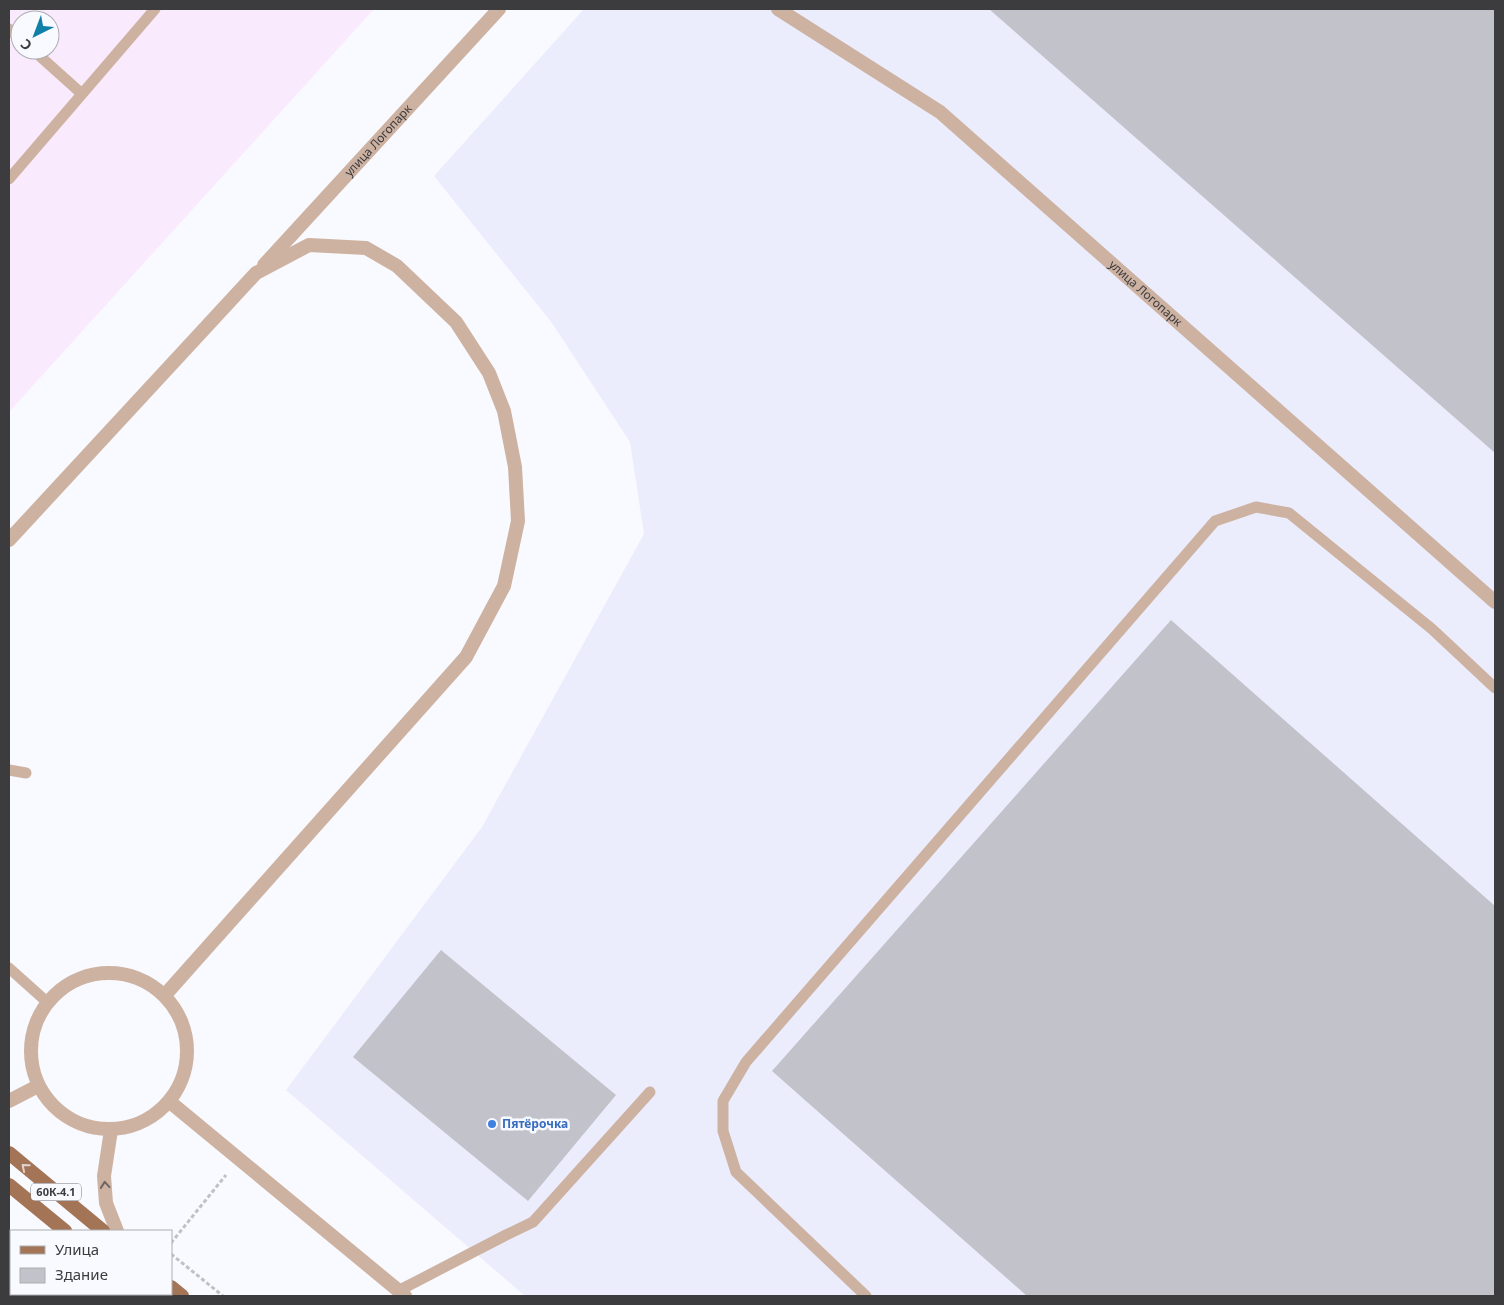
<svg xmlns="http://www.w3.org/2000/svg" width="1504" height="1305" font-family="'Noto Sans',sans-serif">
  <rect width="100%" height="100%" fill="#f9faff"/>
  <path fill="#faeafd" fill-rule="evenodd" d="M9,9h365l-365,403zM20,20h30v30h-30z"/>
  <path fill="#ebedfd" d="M584,9h911v1287h-970l-239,-206 196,-263 162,-293 -14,-92 -78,-119 -118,-147z"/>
  <path fill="#c1c2ca" d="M989,9h506v444z
    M1171,620l324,286v390h-468l-255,-225z
    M441,950l175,145 -88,106 -175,-144z"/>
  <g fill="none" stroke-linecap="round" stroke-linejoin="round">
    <path stroke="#c0c1c5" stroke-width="3" stroke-dasharray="4 2.5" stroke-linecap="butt" d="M171,1243l55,-68
      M171,1254l52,42"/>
    <path stroke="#cdb2a2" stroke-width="11" d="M9,29l11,10
      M33,50l49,44
      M9,179l146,-170
      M9,770l17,3
      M9,968l38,34
      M398,1291l108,-56 27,-13 117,-130
      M866,1296l-130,-124 -13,-41v-30l23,-39 469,-541 41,-14 33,6 143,116 63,59"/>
    <g stroke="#cdb2a2" stroke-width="14">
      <path id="s1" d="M778,9l162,103 555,490"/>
      <path id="s2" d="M264,265l235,-256"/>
      <path d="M9,540l247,-267 53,-28 57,3 31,18 59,56 33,51 15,38 11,56 3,54 -14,65 -38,71 -301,338"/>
      <circle cx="109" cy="1051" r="78"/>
      <path d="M9,1101l29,-15"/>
      <path d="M170,1102l235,194"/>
      <path d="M111,1130l-7,46 2,27 11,28"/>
    </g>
    <path stroke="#a47457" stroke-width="14" d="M9,1153l94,78
      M9,1185l56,46
      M171,1287l11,9
      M141,1294l3,2"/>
  </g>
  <defs><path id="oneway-chevron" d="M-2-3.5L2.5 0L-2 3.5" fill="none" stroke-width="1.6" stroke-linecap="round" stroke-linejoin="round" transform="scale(1.25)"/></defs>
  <use stroke="#e0d2cd" href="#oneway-chevron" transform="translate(25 1167) rotate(-140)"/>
  <use stroke="#6f6562" href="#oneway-chevron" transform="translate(105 1185) rotate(-95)"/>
  <circle fill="#3f7fe0" stroke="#f9faff" stroke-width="2" cx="492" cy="1124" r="5"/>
  <g text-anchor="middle" stroke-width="5" stroke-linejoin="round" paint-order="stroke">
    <rect fill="#f9faff" stroke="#757579" stroke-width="1" x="31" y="1183.5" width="50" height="17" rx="4"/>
    <g font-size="11" font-weight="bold" fill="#3c3c3f">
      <text x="56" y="1196">60К-4.1</text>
    </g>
    <g font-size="12" fill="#3c3c3f" stroke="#f9faff">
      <text dy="4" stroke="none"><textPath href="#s2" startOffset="169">улица Логопарк</textPath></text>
      <text dy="4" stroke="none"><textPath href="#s1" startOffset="466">улица Логопарк</textPath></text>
    </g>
    <g font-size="12" font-weight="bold" fill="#366cbe" stroke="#f9faff" text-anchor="start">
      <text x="502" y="1128">Пятёрочка</text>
    </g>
  </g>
  <rect width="1504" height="1305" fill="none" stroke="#3c3c3f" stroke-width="20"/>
  <rect x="10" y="1230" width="162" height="65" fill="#f9faff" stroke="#adaeb2"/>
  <rect x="20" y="1246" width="25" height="8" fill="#a47457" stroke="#adaeb2"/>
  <text x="55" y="1255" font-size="15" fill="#3c3c3f">Улица</text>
  <rect x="20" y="1268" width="25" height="15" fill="#c1c2ca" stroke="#adaeb2"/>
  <text x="55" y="1280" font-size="15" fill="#3c3c3f">Здание</text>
  <g transform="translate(35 35) rotate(222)"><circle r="24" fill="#f9faff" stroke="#adaeb2"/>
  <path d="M0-4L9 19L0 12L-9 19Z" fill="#0f81a8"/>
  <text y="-8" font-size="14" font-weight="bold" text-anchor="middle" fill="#3c3c3f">С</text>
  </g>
</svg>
